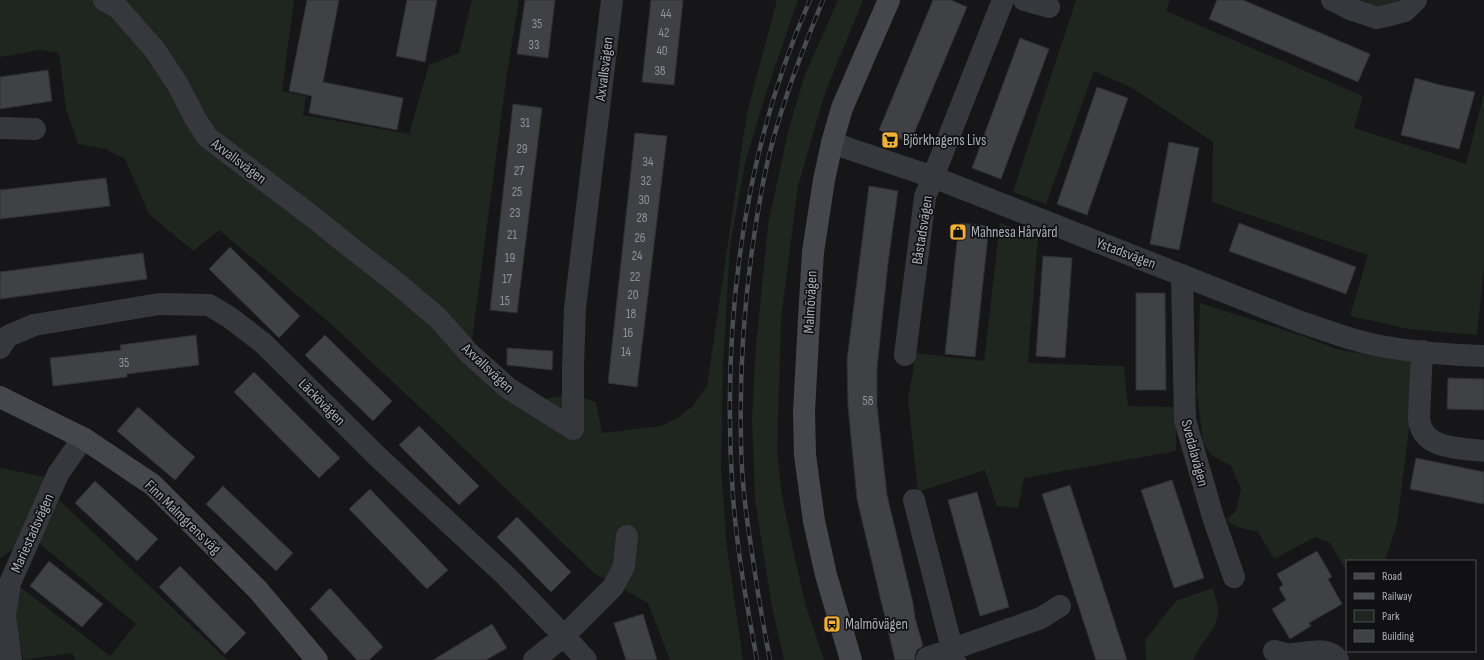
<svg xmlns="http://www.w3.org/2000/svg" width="1484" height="660" font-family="'Sofia Sans Condensed',sans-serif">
  <rect width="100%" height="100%" fill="#161618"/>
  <path fill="#1e261f" d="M0,0h294l-12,91 24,5 -3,19 106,19 20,-69 30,-12 13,-53h47l-12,73 -36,275 45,38 29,13 27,-5 24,8 6,31 59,-7 18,-9 14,-11 14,-20 40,-273 30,-113h21l-32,93 -21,70 -15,83 -7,120 -2,101 6,81 16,112h-73l-22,-57 -54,-30 -121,-116 -143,-134 -111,-93 -26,21 -44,-37 -24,-55 -20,-10 -27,-5 -12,-35 -7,-56 -19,-3 -40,7z
    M838,0h25l-38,93 -27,93 -17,133 -4,133 5,44 14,67 10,43 18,54h-40l-12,-53 -17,-107 -3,-83 4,-71 12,-121 20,-93 16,-55z
    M1076,0h94l-4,11 197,85 -9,32 112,36 18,-71v174l-7,68 -68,-6 -59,-13 18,-61 -156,-53 1,-60 -79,-53 -40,-18 -48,133 -33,-12z
    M1352,0h47l-2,3 -19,8z
    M1000,223l38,14 -10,126 96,3 4,40 48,1v44l-152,27 -6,30 -21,-2 -12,-36 -67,22 -10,-92 8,-47 68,8z
    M1200,303l106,34 31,12 31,6 42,4 2,16 -2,46 -13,103 -12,37h-38v11l-17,-29 -15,-6 -41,22 -16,-27 -21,-5 -11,-7 10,-9 5,-22 -10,-23 -20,-11 -8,-13 -6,-49z
    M0,468l45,9 -24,67 -21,14z
    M57,498l166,158 4,4h-151l-4,-7 -49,7 -7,-42 3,-32 91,70 26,-32 -98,-82z
    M1213,588c1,6 4,13 5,19 2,21 -18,35 -25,53h-47l-1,-20 31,-39z"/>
  <path fill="#404145" stroke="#303034" d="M307,0h32l-16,82 80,16 -6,32 -88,-17 3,-17 -23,-5z
    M407,0h30l-12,62 -29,-6z
    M525,0h30l-7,58 -31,-4z
    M651,0h32l-9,85 -32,-3z
    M933,0h18l16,7 -57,136 -31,-13z
    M1217,0h26l127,54 -12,28 -149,-63z
    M1020,38l29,11 -48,130 -29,-11z
    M48,70l4,31 -52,8v-32z
    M1415,78l25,7 35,7 -16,57 -58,-14z
    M1097,87l31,11 -41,117 -30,-11z
    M513,104l29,4 -25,205 -27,-3z
    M635,133l32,3 -30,251 -29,-4z
    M1169,142l30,6 -20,102 -29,-6z
    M106,178l4,28 -110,13v-29z
    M869,186l29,5 -10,72 -11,105v38l10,89 26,108 2,15 8,28 -6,4 -2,5v5h-20l-38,-161 -9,-93 -1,-46z
    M959,223l30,3 -14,131 -30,-3z
    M1239,223l117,44 -10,27 -117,-43z
    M230,247l70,69 -21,22 -70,-69z
    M143,253l4,26 -147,20v-27z
    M1043,256l29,2 -7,100 -29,-2z
    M1136,293h29l1,97h-30z
    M196,335l3,30 -72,9v3l-74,9 -3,-28 71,-8 -1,-5z
    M325,335l67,66 -19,20 -68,-66z
    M507,348l46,3 -1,19 -45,-5z
    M254,372l86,86 -21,20 -85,-86z
    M1448,378l36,1v31l-37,-1z
    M138,407l57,50 -20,23 -58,-49z
    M419,426l60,60 -20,19 -60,-60z
    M1416,458l68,14v32l-74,-15z
    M1172,480l32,98 -30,10 -33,-98z
    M95,481l63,58 -21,22 -62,-58z
    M1070,485l57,175h-31l-54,-166z
    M223,486l70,67 -17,18 -70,-67z
    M370,489l78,81 -21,19 -78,-80z
    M977,492l32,115 -29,9 -32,-116z
    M517,517l54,55 -20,20 -54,-55z
    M1317,551l15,26 -4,2 14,25 -33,19 2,3 -21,13 -18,-30 14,-9 -7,-12 4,-3 -6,-11z
    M49,561l54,43 -21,23 -52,-41z
    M180,566l66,67 -21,21 -66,-67z
    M330,588l53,59 -14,13h-12l-47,-51z
    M643,614l14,46h-31l-12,-37z
    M492,624l15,24 -21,12h-53z"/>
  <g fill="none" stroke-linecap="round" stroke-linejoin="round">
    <path stroke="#37383d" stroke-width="22" d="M104,0l14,8 37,42 23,35 17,33 12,19 106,80 41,33 39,30 45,38 31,35 39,35 65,41
      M1024,0l25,7
      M1332,0l18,9 27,9 28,-7 11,-11
      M0,128l35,1
      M832,143l101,34 365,144c27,9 54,20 82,25 34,6 70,9 104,10
      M1182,275l3,145 28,97 21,60
      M0,348l8,-12 26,-11 125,-21 50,1 20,12 34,26 115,114 127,118 59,61 22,24
      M1422,351l-3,67c2,32 41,30 65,33
      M905,355l20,-158 78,-197
      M573,429v-63l2,-58 37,-308
      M914,500l41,160
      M1274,651c4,1 8,2 12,3 17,2 40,-11 52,6
      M927,658l114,-40 19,-12
      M11,660l-6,-44 5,-33 48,-109 25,-36
      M534,660l30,-24 49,-49 11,-21 3,-30"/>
    <path stroke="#45474d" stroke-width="22" d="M0,397l83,41 70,47 105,105 59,70
      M851,660l-25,-85 -12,-54 -9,-66 -1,-43 5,-93 4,-67 11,-72 8,-37 10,-35 47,-108"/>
    <g stroke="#4a4c52" stroke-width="4.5">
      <path id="rail" d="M757,660c-10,-54 -20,-109 -24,-164 -12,-167 9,-342 77,-496
        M770,660c-7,-35 -13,-71 -18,-107 -6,-37 -11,-76 -11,-114 -2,-86 6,-172 22,-256 12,-63 36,-124 60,-183"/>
    </g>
    <use href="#rail" stroke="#111113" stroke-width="3" stroke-dasharray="9" stroke-linecap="butt"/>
  </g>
  <defs>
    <g id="supermarket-square" transform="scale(0.9)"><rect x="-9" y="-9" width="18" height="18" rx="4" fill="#f2b134" stroke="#111113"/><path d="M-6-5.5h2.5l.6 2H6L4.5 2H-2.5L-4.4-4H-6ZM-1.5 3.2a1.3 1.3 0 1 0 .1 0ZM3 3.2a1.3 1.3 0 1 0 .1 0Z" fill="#111"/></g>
    <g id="shop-square" transform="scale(0.9)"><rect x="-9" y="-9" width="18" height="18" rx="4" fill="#f2b134" stroke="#111113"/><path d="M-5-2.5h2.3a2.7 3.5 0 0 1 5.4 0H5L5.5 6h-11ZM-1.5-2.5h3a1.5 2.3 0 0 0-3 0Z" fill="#111"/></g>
    <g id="bus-square" transform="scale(0.9)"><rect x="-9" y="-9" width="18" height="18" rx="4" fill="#f2b134" stroke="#111113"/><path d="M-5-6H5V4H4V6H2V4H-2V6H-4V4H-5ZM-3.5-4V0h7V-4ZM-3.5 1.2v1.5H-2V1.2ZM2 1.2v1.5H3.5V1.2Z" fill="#111"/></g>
  </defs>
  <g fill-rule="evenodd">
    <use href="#supermarket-square" x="890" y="140"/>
    <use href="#shop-square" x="958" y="232"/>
    <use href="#bus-square" x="832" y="624"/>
  </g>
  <g text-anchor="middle" stroke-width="3.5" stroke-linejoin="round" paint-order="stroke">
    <g font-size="13" fill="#8e929b">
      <text x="666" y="18">44</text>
      <text x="537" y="28">35</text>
      <text x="664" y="37">42</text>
      <text x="534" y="49">33</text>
      <text x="662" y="55">40</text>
      <text x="660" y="75">38</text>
      <text x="525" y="127">31</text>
      <text x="522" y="153">29</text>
      <text x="648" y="166">34</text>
      <text x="519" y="175">27</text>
      <text x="646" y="185">32</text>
      <text x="517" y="196">25</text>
      <text x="644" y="204">30</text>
      <text x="515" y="217">23</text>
      <text x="642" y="222">28</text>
      <text x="512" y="239">21</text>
      <text x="640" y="242">26</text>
      <text x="637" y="260">24</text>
      <text x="510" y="262">19</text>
      <text x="635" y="281">22</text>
      <text x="507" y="283">17</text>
      <text x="633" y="299">20</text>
      <text x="505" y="305">15</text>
      <text x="631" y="318">18</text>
      <text x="628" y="337">16</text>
      <text x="626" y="356">14</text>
      <text x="124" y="367">35</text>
      <text x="868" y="405">58</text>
    </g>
    <g font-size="15" fill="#a8adb8" stroke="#111113">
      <text transform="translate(604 69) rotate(-83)" y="5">Axvallsvägen</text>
      <text transform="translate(239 161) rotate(37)" y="5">Axvallsvägen</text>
      <text transform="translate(922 230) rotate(-81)" y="5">Båstadsvägen</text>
      <text transform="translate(1126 253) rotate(21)" y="5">Ystadsvägen</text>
      <text transform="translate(810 302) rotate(-87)" y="5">Malmövägen</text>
      <text transform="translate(488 368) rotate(43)" y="5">Axvallsvägen</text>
      <text transform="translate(322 402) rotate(45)" y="5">Läckövägen</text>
      <text transform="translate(1195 453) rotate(75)" y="5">Svedalavägen</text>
      <text transform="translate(183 517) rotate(44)" y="5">Finn Malmgrens väg</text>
      <text transform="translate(32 533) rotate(-66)" y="5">Mariestadsvägen</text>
    </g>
    <g font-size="15" fill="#a8adb8" stroke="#111113" text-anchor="start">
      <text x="903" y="145">Björkhagens Livs</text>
      <text x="971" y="237">Mahnesa Hårvård</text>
      <text x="845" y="629">Malmövägen</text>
    </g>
  </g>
  <rect x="1346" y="560" width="130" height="92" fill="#111113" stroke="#4d4f55"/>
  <rect x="1354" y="573" width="20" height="6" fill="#45474d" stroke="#4d4f55"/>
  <text x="1382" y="580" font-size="12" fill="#a8adb8">Road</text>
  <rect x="1354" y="593" width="20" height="6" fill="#4a4c52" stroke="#4d4f55"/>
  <text x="1382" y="600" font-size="12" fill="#a8adb8">Railway</text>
  <rect x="1354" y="610" width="20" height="12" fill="#1e261f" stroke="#4d4f55"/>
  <text x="1382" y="620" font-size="12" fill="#a8adb8">Park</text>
  <rect x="1354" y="630" width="20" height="12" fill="#404145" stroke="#4d4f55"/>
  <text x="1382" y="640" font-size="12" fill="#a8adb8">Building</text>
</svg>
